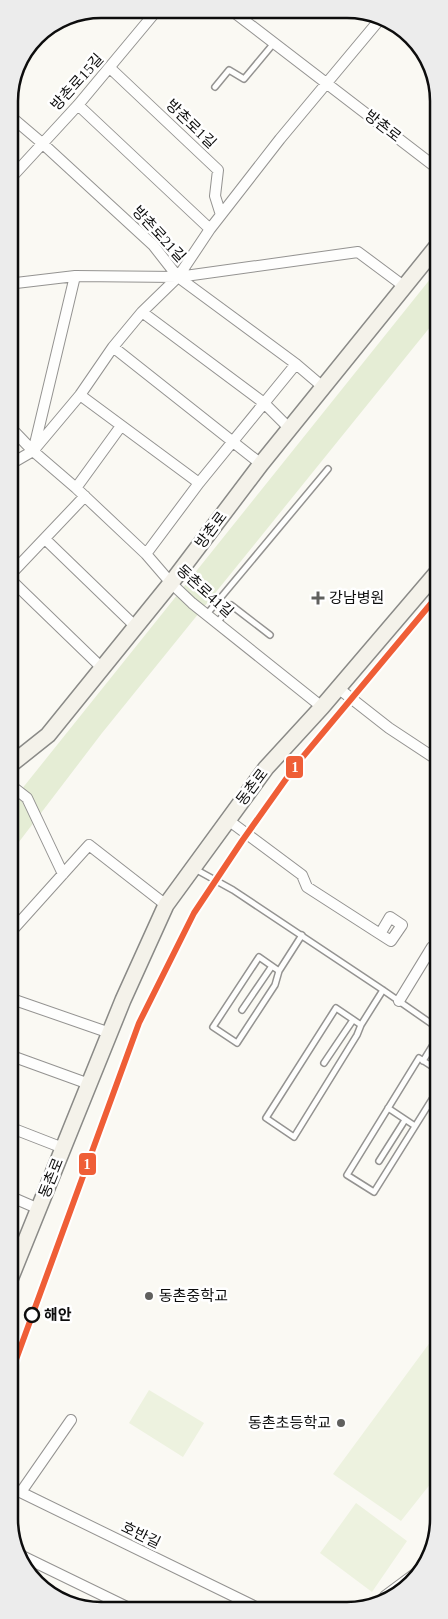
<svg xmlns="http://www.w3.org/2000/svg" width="448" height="1619" font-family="'Times New Roman','Noto Sans KR',serif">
  <rect width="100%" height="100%" fill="#faf9f3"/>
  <path fill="#e5edd5" d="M439,268v48l-337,417 -93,122v-50z"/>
  <path fill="#edf2df" d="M431,1341l8,6v126l-38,48 -68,-47z
    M149,1390l55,33 -21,34 -54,-34z
    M356,1503l51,38 -35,51 -52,-39z"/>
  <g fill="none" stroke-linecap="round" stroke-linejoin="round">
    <g stroke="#949391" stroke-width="8">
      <path id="lane" d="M215,87l14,-17 15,9 30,-36
        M207,614l121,-145
        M217,623l14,-18 39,30
        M195,869l38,21 150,100 56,39
        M279,971l-20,-14 -46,70 24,16 38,-58 4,-14 23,-36
        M242,1010l30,-44
        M361,1025l-25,-17 -70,110 28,19 63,-102 4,-10 22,-35
        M423,1061l16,-26
        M324,1063l29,-43
        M439,1071l-20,-13 -72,117 27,17 65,-104
        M388,1108l27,18
        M379,1161l26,-41"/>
    </g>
    <g stroke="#949391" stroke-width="12">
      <path id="street" d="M231,10l207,159
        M35,36l1,-1
        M110,68l108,102 -3,26 6,19
        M78,105l132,124
        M9,115l33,28 111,102 25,32 118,87 27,23
        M9,180l69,-75 80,-96
        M16,283l59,-7 103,1 180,-25 47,35
        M142,312l122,91 25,25
        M113,347l148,117
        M80,395l119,88
        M9,426l24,25 43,37 70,66 25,29 21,20 130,104
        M34,448l41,-172
        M9,467l5,-5 19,-11 47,-56 33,-48 29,-35 36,-35 32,-48 70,-90 101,-121
        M76,488l45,-62
        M45,539l91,88
        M146,554l53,-71 97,-119
        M9,576l76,-80
        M9,578l93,90
        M338,688l51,40 50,33
        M9,784l18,14 36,76
        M228,820l74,55 5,12 73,47 10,-17 12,8 -11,16 -11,-7
        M9,934l80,-89 77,60
        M9,998l101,35
        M399,1001l33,-54 7,-2
        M9,1055l80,29
        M9,1127l54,21
        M9,1196l30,13
        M10,1487l250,122
        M21,1492l50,-72
        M20,1555l111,54
        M385,1596l35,-26"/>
    </g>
    <g stroke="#8a8a87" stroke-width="18">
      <path id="secondary" d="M9,766l39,-31 123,-152 90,-119 177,-219
        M9,1282l114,-282 43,-95 100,-137 56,-61 117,-137"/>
    </g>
    <path stroke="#b8b8b7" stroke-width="2.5" stroke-dasharray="5 2.5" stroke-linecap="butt" d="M9,1346l12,3"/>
    <use href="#lane" stroke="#fefefd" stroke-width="5"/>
    <use href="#street" stroke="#fefefd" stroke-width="10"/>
    <use href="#secondary" stroke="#f4f2ea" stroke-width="15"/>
    <g stroke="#fff" stroke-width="10">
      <path id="metro-1" d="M10,1376l129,-353 55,-110 48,-72 54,-76 143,-171"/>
    </g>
    <use href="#metro-1" stroke="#ef5e37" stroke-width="6"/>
  </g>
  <g fill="#60605e" stroke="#fff" stroke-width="2">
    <path d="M315.5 590.5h5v5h5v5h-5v5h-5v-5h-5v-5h5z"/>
    <circle cx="149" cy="1296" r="5"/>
    <circle cx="341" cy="1423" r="5"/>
  </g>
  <circle fill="#fff" stroke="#0d0d0d" stroke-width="2.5" cx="32" cy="1315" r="7"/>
  <g text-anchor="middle" stroke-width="5" stroke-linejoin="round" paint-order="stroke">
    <g font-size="15" fill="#0d0d0d" stroke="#fff">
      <text transform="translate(77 82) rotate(-48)" y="5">방촌로15길</text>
      <text transform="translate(191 124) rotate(44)" y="5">방촌로1길</text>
      <text transform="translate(383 126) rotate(38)" y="5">방촌로</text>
      <text transform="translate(159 234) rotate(47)" y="5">방촌로21길</text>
      <text transform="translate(211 530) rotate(-53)" y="5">방촌로</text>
      <text transform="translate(205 591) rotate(42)" y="5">동촌로41길</text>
      <text transform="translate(252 787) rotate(-53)" y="5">동촌로</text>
      <text transform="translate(51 1178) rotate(-68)" y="5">동촌로</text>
      <text transform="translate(141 1535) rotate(26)" y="5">호반길</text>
    </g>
    <g font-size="15" fill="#0d0d0d" stroke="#fff" text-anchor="start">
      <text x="329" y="603">강남병원</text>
      <text x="159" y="1301">동촌중학교</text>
      <text x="331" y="1428" text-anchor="end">동촌초등학교</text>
    </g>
    <g font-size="15" font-weight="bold" fill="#0d0d0d" stroke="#fff" text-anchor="start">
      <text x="44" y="1320">해안</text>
    </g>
  </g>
  <path d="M0 0H448V1619H0ZM101 18H347A83 83 0 0 1 430 101V1519A83 83 0 0 1 347 1602H101A83 83 0 0 1 18 1519V101A83 83 0 0 1 101 18Z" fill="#ececec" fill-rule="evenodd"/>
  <path fill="none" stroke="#0d0d0d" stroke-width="2.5" d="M101 18H347A83 83 0 0 1 430 101V1519A83 83 0 0 1 347 1602H101A83 83 0 0 1 18 1519V101A83 83 0 0 1 101 18Z"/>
  <g stroke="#fff" stroke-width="2">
    <rect x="285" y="755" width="19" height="24" rx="5" fill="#ef5e37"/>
    <rect x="78" y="1152" width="19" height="24" rx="5" fill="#ef5e37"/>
  </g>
  <g font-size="14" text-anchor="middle" font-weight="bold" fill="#fff">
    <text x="295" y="772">1</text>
    <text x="87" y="1169">1</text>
  </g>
</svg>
